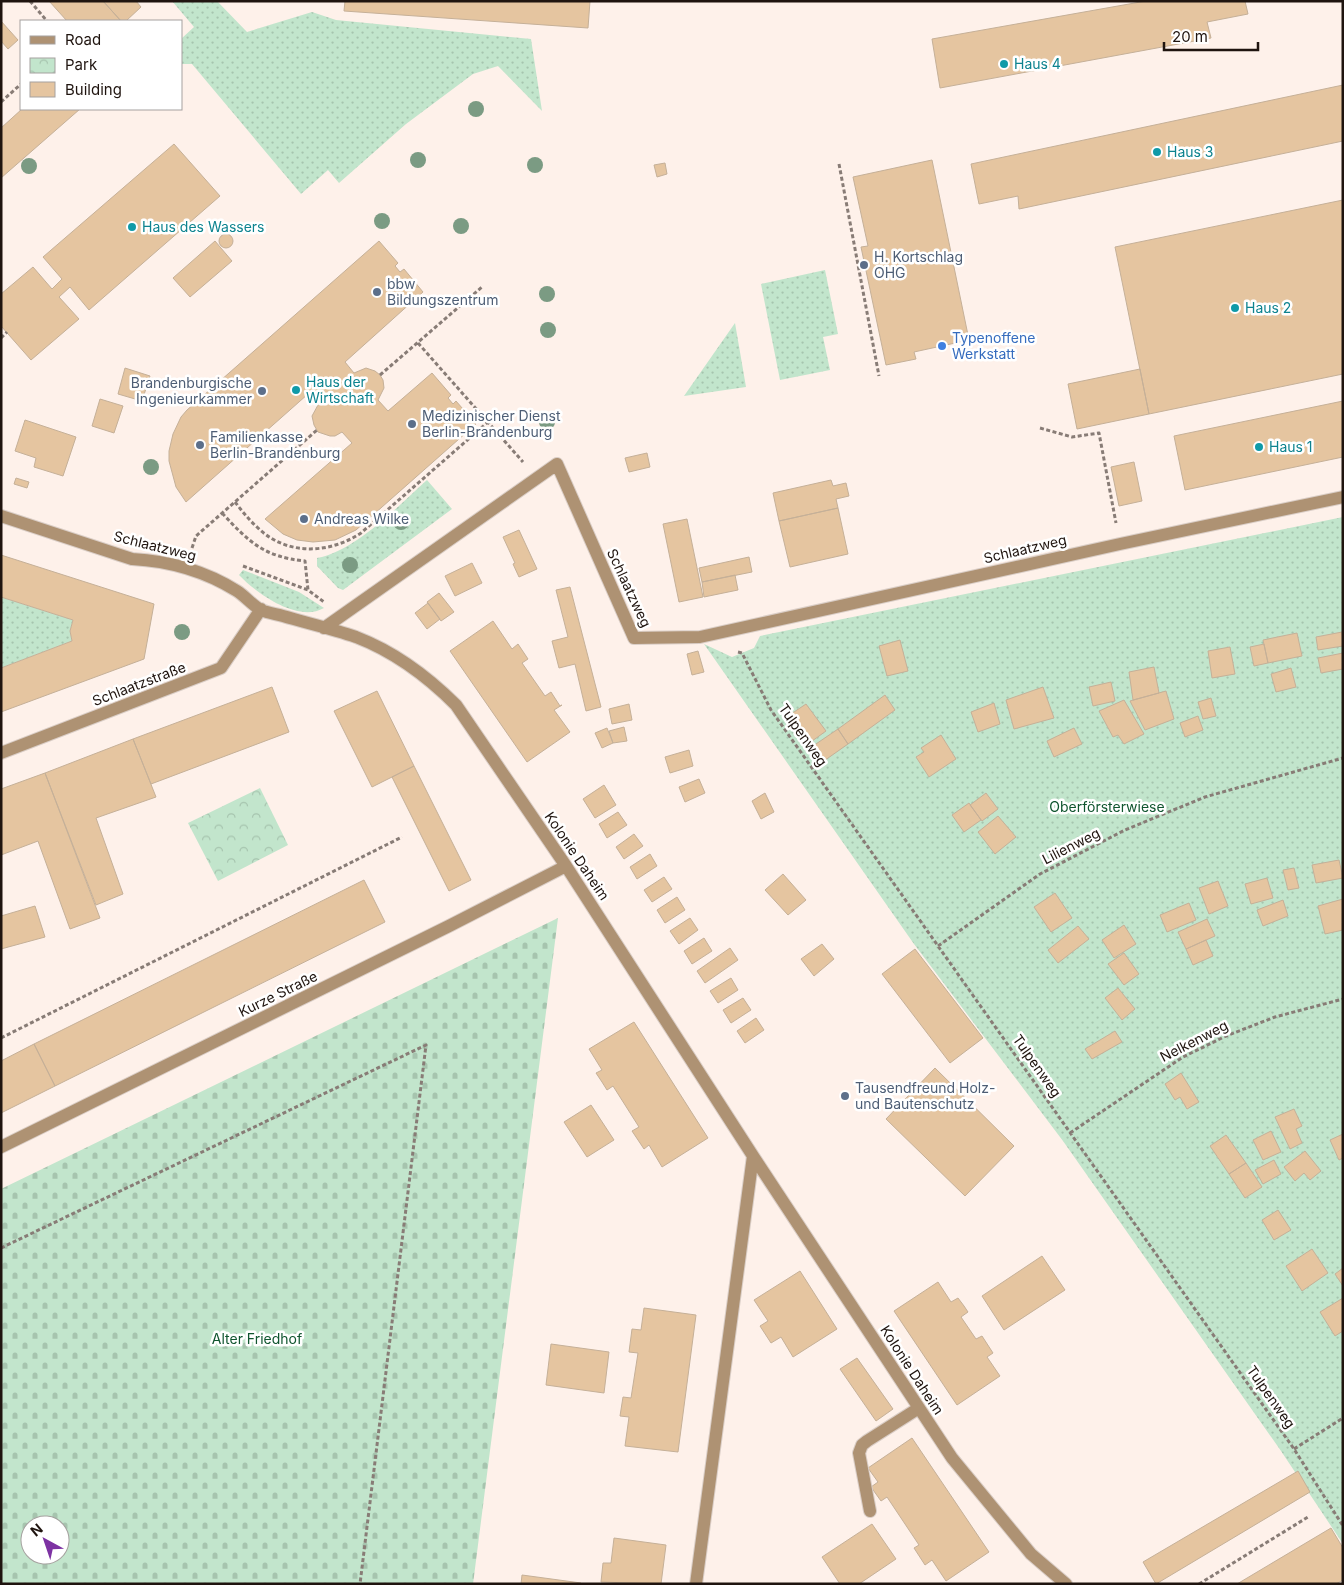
<svg xmlns="http://www.w3.org/2000/svg" width="1344" height="1585" font-family="Inter,sans-serif">
  <defs>
    <pattern id="grass-dots" width="8" height="8" patternUnits="userSpaceOnUse" patternTransform="scale(1.25)"><rect width="8" height="8" fill="#c2e5cc"/><path d="M2 2h.1M6 6h.1" fill="none" stroke="#a6c4ae" stroke-width="1.8" stroke-linecap="round"/></pattern>
    <pattern id="cemetery-stones" width="16" height="16" patternUnits="userSpaceOnUse" patternTransform="scale(1.25)"><rect width="16" height="16" fill="#c2e5cc"/><path d="M2 7V4a2 2 0 0 1 4 0v3zM10 15v-3a2 2 0 0 1 4 0v3z" fill="#a6c4ae"/></pattern>
    <pattern id="park-crowns" width="20" height="18" patternUnits="userSpaceOnUse" patternTransform="scale(1.25)"><rect width="20" height="18" fill="#c2e5cc"/><path d="M2 6a3 3 0 1 1 6 0M12 15a3 3 0 1 1 6 0" fill="none" stroke="#a6c4ae"/></pattern>
  </defs>
  <rect width="100%" height="100%" fill="#fef1ea"/>
  <path fill="url(#grass-dots)" d="M172,1h45l30,31 65,-20 24,8 195,19 11,72 -44,-45 -25,8 -67,50 -67,59 -11,-13 -27,24 -109,-130h-11v-25l13,-12z
    M825,270l13,64 -15,3 7,33 -50,10 -19,-96z
    M735,323l11,64 -62,9z
    M427,480l25,29 -109,81 -5,-2 -21,-22v-8c39,-7 81,-52 110,-78z
    M1343,517v1027l-62,-93 -218,-310 -149,-197 -210,-300 28,13 22,-9 6,-12z
    M243,570l56,22 25,16c-26,15 -67,-14 -85,-33z
    M1,597l72,23 -3,11 2,10 -71,27z"/>
  <path fill="url(#cemetery-stones)" fill-rule="evenodd" d="M558,918l-85,666h-472v-395zM30,1525h30v30h-30z"/>
  <path fill="url(#park-crowns)" d="M260,788l28,57 -70,36 -30,-58z"/>
  <path fill="#e5c5a0" stroke="#c5b098" d="M49,1h54l18,20h-54z
    M103,1h33l5,6 -15,14h-5z
    M345,1h245l-2,27 -244,-17z
    M1146,1h99l3,13 -41,8 4,16 -271,50 -8,-49z
    M1,21l17,19 -10,9 -7,-8z
    M1343,85v56l-324,68 -1,-13 -39,8 -8,-40z
    M22,109h58l-79,69v-50z
    M174,144l46,52 -131,114 -19,-23 -11,10 20,22 -48,41 -30,-34v-32l32,-27 19,22 10,-10 -19,-22z
    M932,160l37,180 -55,12 2,7 -30,6 -25,-118 7,-1 -15,-69z
    M665,163l2,11 -10,3 -3,-12z
    M1343,200v174l-194,40 -34,-167z
    M219 241a7 7 0 1 1 14 0a7 7 0 1 1-14 0Z
    M215,241l17,20 -42,36 -17,-19z
    M379,241l19,22 -3,3 5,6 4,-3 19,23 -78,70 9,11 12,-5 9,3 5,4 3,5 1,8 -6,12 10,11 44,-38 19,22 -3,3 5,6 3,-3 20,23 -120,106 -21,10 -22,2 -16,-2 -14,-6 -18,-15 87,-76 -10,-11 -7,4h-5l-12,-4 -4,-7 -2,-9 6,-11 -10,-11 -122,108 -10,-15 -7,-26v-10l4,-17 8,-17 6,-7z
    M125,368l25,8 -8,25 -24,-7z
    M1140,369l9,45 -72,15 -9,-45z
    M100,399l23,7 -9,27 -22,-7z
    M1343,401v56l-158,33 -11,-54z
    M25,420l51,17 -13,39 -29,-9 2,-9 -21,-7z
    M647,453l3,14 -21,5 -4,-14z
    M1134,462l8,39 -23,5 -8,-39z
    M16,478l13,4 -2,6 -13,-4z
    M831,480l2,6 13,-3 3,13 -13,3 2,9 -59,13 -6,-28z
    M838,508l10,46 -58,13 -11,-46z
    M687,519l16,78 -24,5 -16,-78z
    M519,530l18,39 -18,8 -6,-13 2,-1 -12,-26z
    M1,555l153,49 -10,55 -143,53v-44l71,-27 -2,-10 3,-11 -72,-23z
    M749,557l3,15 -50,10 -3,-14z
    M472,563l10,20 -27,13 -10,-20z
    M735,575l3,15 -34,7 -2,-15z
    M570,587l31,120 -15,4 -11,-47 -16,4 -7,-27 16,-4 -12,-47z
    M439,593l15,19 -13,9 -14,-19z
    M428,603l12,16 -13,10 -12,-16z
    M493,621l19,28 6,-5 10,15 -6,4 23,33 6,-4 9,14 2,-1 -8,5 16,22 -43,30 -77,-111z
    M1342,632l1,14 -25,4 -2,-13z
    M1297,633l5,23 -34,7 -5,-23z
    M900,640l8,31 -21,5 -8,-30z
    M1264,644l4,19 -14,3 -4,-19z
    M1230,647l5,27 -23,4 -4,-27z
    M698,651l6,21 -12,3 -5,-21z
    M1343,653v16l-22,4 -3,-15z
    M1154,667l5,26 -26,7 -4,-28z
    M1291,668l5,19 -20,5 -5,-18z
    M1111,682l4,19 -22,5 -4,-19z
    M272,687l17,45 -138,52 -18,-45z
    M1043,687l11,31 -40,11 -8,-29z
    M377,691l37,75 -42,21 -38,-76z
    M1166,691l8,28 -29,11 -15,-29z
    M885,695l10,15 -47,34 -10,-15z
    M1211,698l5,18 -13,3 -5,-17z
    M1124,700l20,34 -20,10 -6,-9 -5,2 -14,-26z
    M994,703l6,21 -22,8 -7,-20z
    M629,704l3,16 -20,4 -3,-15z
    M806,704l20,27 -18,13 -20,-28z
    M1198,716l5,14 -18,7 -5,-14z
    M624,727l3,14 -14,2 -4,-12z
    M607,728l6,15 -11,5 -7,-15z
    M1074,728l8,16 -28,13 -7,-16z
    M838,729l10,15 -27,19 -11,-15z
    M941,735l15,24 -27,18 -13,-20 8,-5 -3,-4z
    M133,739l23,58 -60,21 27,76 -27,11 -51,-132z
    M689,750l4,16 -23,7 -5,-16z
    M414,766l57,114 -22,11 -57,-114z
    M45,773l55,145 -30,11 -32,-88 -37,14v-66z
    M699,779l6,14 -20,9 -6,-15z
    M604,785l12,20 -21,13 -12,-19z
    M765,793l9,19 -13,7 -9,-18z
    M986,793l12,16 -16,12 -12,-16z
    M969,803l12,17 -17,12 -12,-17z
    M618,812l9,13 -20,13 -8,-14z
    M998,816l18,21 -21,17 -17,-22z
    M634,834l9,12 -19,13 -8,-12z
    M650,854l7,12 -20,13 -7,-12z
    M1339,860l4,18 -27,5 -4,-18z
    M1294,868l5,20 -11,2 -5,-20z
    M783,874l23,26 -18,15 -23,-25z
    M664,877l8,12 -20,13 -8,-12z
    M1267,878l6,20 -22,6 -6,-20z
    M364,880l21,42 -330,164 -21,-42z
    M1218,881l10,25 -19,8 -10,-26z
    M1055,893l17,25 -21,14 -17,-25z
    M677,897l8,13 -20,13 -8,-13z
    M1343,899v31l-18,4 -7,-28z
    M1283,900l5,16 -25,10 -6,-16z
    M1189,903l7,17 -29,12 -7,-17z
    M35,906l10,31 -44,12v-33z
    M690,918l8,12 -19,14 -9,-13z
    M1207,919l8,17 -29,13 -8,-17z
    M1124,925l12,19 -22,14 -12,-18z
    M1078,926l11,13 -31,24 -10,-13z
    M704,938l8,13 -20,13 -8,-13z
    M1206,940l7,16 -20,9 -7,-16z
    M822,944l12,15 -20,17 -13,-17z
    M730,948l8,12 -33,23 -8,-12z
    M915,949l68,89 -33,25 -68,-89z
    M1124,953l15,21 -15,11 -16,-21z
    M731,978l7,12 -20,13 -8,-12z
    M1118,988l17,21 -13,11 -17,-22z
    M743,998l8,12 -20,13 -8,-13z
    M756,1018l8,12 -19,13 -8,-12z
    M634,1022l74,116 -46,29 -13,-22 -5,4 -12,-18 7,-4 -26,-41 -6,4 -5,-8 -6,-9 6,-3 -13,-21z
    M1115,1031l7,11 -30,17 -7,-10z
    M34,1044l21,42 -54,27v-52z
    M935,1068l79,78 -49,50 -79,-77z
    M1181,1073l18,29 -12,7 -7,-12 -5,3 -10,-16z
    M591,1105l23,35 -27,17 -23,-35z
    M1294,1109l8,17 -6,3 6,14 -12,6 -15,-32z
    M1271,1131l10,21 -18,8 -10,-20z
    M1343,1134v24l-4,2 -9,-20z
    M1226,1135l20,28 -17,11 -19,-28z
    M1305,1151l16,20 -11,9 -6,-7 -9,8 -11,-14z
    M1274,1160l7,14 -18,10 -8,-14z
    M1246,1163l16,24 -17,11 -16,-24z
    M1278,1210l13,20 -17,10 -12,-20z
    M1312,1249l16,24 -26,18 -16,-25z
    M1042,1256l23,34 -61,40 -22,-34z
    M1343,1268v18l-8,-12z
    M800,1271l37,58 -44,28 -12,-20 -10,6 -11,-17 8,-5 -14,-21z
    M938,1282l13,20 7,-4 6,8 4,6 -7,5 15,22 6,-3 11,17 -6,4 13,19 -43,29 -63,-94z
    M1343,1298v33l-8,5 -15,-24z
    M644,1308l52,7 -18,137 -53,-6 4,-29 -9,-1 3,-19 8,1 7,-45 -9,-1 3,-23 9,1z
    M551,1344l58,8 -5,41 -58,-8z
    M857,1358l36,51 -17,12 -36,-52z
    M912,1438l77,114 -43,29 -14,-21 -7,5 -11,-17 5,-3 -32,-48 -6,4 -10,-14 7,-5 -10,-14z
    M1298,1471l12,21 -154,92 -13,-22z
    M872,1524l24,35 -37,25h-19l-18,-27z
    M1331,1528l12,20v32l-7,4h-99z
    M614,1538l52,7 -5,39 -60,-2 2,-19h8z
    M522,1575l59,8v1h-60z"/>
  <g fill="none" stroke-linecap="round" stroke-linejoin="round">
    <g stroke="#dacec7" stroke-width="14">
      <path id="minor" d="M1,516l131,43c38,2 73,12 105,32 8,5 15,14 24,19 7,3 15,4 22,6 24,7 50,13 73,21 39,15 71,39 100,68l110,161 187,290 199,302 79,96 35,30
        M324,628l233,-164 77,174 66,-1 420,-93 223,-47
        M1,753l220,-85 40,-59
        M1,1147l448,-221 117,-60
        M870,1511l-11,-58 3,-8 5,-4 52,-33
        M696,1584l57,-428"/>
    </g>
    <path stroke="#887c76" stroke-width="3" stroke-dasharray="4 2.5" stroke-linecap="butt" d="M30,1l17,20
      M1,102l20,-18
      M839,164l40,212
      M1,338l6,-6
      M418,343l105,119
      M380,375l102,-88
      M1040,428l32,9 27,-4 17,90
      M235,502c7,9 14,18 23,26 29,28 71,26 103,5l127,-111
      M222,513c27,29 42,44 83,48l3,29
      M192,548l4,-12 121,-106
      M243,566l65,24 16,12
      M738,652l4,1 29,57 523,739 49,77
      M938,946l102,-72 85,-44 80,-33 138,-39
      M1,1038l401,-201
      M1070,1133l113,-76 43,-21 49,-19 68,-18
      M1,1248l425,-203 -66,539
      M1294,1449l49,-31
      M1199,1584l109,-67"/>
    <use href="#minor" stroke="#ae9273" stroke-width="12"/>
  </g>
  <g fill="#7b9b83">
    <circle cx="476" cy="109" r="8"/>
    <circle cx="418" cy="160" r="8"/>
    <circle cx="535" cy="165" r="8"/>
    <circle cx="29" cy="166" r="8"/>
    <circle cx="382" cy="221" r="8"/>
    <circle cx="461" cy="226" r="8"/>
    <circle cx="547" cy="294" r="8"/>
    <circle cx="548" cy="330" r="8"/>
    <circle cx="547" cy="422" r="8"/>
    <circle cx="151" cy="467" r="8"/>
    <circle cx="401" cy="522" r="8"/>
    <circle cx="350" cy="565" r="8"/>
    <circle cx="182" cy="632" r="8"/>
  </g>
  <g fill="#0f9aa8" stroke="#fff" stroke-width="2">
    <circle cx="1004" cy="64" r="5"/>
    <circle cx="1157" cy="152" r="5"/>
    <circle cx="132" cy="227" r="5"/>
    <circle cx="1235" cy="308" r="5"/>
    <circle cx="296" cy="390" r="5"/>
    <circle cx="1259" cy="447" r="5"/>
  </g>
  <g fill="#5c6f8a" stroke="#fff" stroke-width="2">
    <circle cx="864" cy="265" r="5"/>
    <circle cx="377" cy="292" r="5"/>
    <circle cx="262" cy="391" r="5"/>
    <circle cx="412" cy="424" r="5"/>
    <circle cx="200" cy="445" r="5"/>
    <circle cx="304" cy="519" r="5"/>
    <circle cx="845" cy="1096" r="5"/>
  </g>
  <circle fill="#3f7fe0" stroke="#fff" stroke-width="2" cx="942" cy="346" r="5"/>
  <g text-anchor="middle" stroke-width="5" stroke-linejoin="round" paint-order="stroke">
    <g font-size="14" fill="#0d838f" stroke="#fff" text-anchor="start">
      <text x="1014" y="69">Haus 4</text>
      <text x="1167" y="157">Haus 3</text>
      <text x="142" y="232">Haus des Wassers</text>
      <text x="1245" y="313">Haus 2</text>
      <text x="306" y="387">Haus der<tspan x="306" dy="16">Wirtschaft</tspan></text>
      <text x="1269" y="452">Haus 1</text>
    </g>
    <g font-size="14" fill="#4e5e75" stroke="#fff" text-anchor="start">
      <text x="874" y="262">H. Kortschlag<tspan x="874" dy="16">OHG</tspan></text>
      <text x="387" y="289">bbw<tspan x="387" dy="16">Bildungszentrum</tspan></text>
      <text x="252" y="388" text-anchor="end">Brandenburgische<tspan x="252" dy="16">Ingenieurkammer</tspan></text>
      <text x="422" y="421">Medizinischer Dienst<tspan x="422" dy="16">Berlin-Brandenburg</tspan></text>
      <text x="210" y="442">Familienkasse<tspan x="210" dy="16">Berlin-Brandenburg</tspan></text>
      <text x="314" y="524">Andreas Wilke</text>
      <text x="855" y="1093">Tausendfreund Holz-<tspan x="855" dy="16">und Bautenschutz</tspan></text>
    </g>
    <g font-size="14" fill="#366cbe" stroke="#fff" text-anchor="start">
      <text x="952" y="343">Typenoffene<tspan x="952" dy="16">Werkstatt</tspan></text>
    </g>
    <g font-size="14" fill="#1f140f" stroke="#fff">
      <text transform="translate(155 546) rotate(14)" y="5">Schlaatzweg</text>
      <text transform="translate(1025 549) rotate(-13)" y="5">Schlaatzweg</text>
      <text transform="translate(629 588) rotate(65)" y="5">Schlaatzweg</text>
      <text transform="translate(139 684) rotate(-21)" y="5">Schlaatzstraße</text>
      <text transform="translate(803 735) rotate(55)" y="5">Tulpenweg</text>
      <text transform="translate(1071 846) rotate(-27)" y="5">Lilienweg</text>
      <text transform="translate(577 856) rotate(56)" y="5">Kolonie Daheim</text>
      <text transform="translate(278 994) rotate(-26)" y="5">Kurze Straße</text>
      <text transform="translate(1194 1041) rotate(-27)" y="5">Nelkenweg</text>
      <text transform="translate(1037 1066) rotate(55)" y="5">Tulpenweg</text>
      <text transform="translate(912 1370) rotate(57)" y="5">Kolonie Daheim</text>
      <text transform="translate(1271 1397) rotate(55)" y="5">Tulpenweg</text>
    </g>
    <g font-size="14" fill="#10552f" stroke="#fff">
      <text x="1107" y="812">Oberförsterwiese</text>
      <text x="257" y="1344">Alter Friedhof</text>
    </g>
  </g>
  <rect width="1344" height="1585" fill="none" stroke="#1f140f" stroke-width="5"/>
  <rect x="20" y="20" width="162" height="90" fill="#ffffff" stroke="#a5a19f"/>
  <rect x="30" y="36" width="25" height="8" fill="#ae9273" stroke="#a5a19f"/>
  <text x="65" y="45" font-size="15" fill="#1f140f">Road</text>
  <rect x="30" y="58" width="25" height="15" fill="url(#park-crowns)" stroke="#a5a19f"/>
  <text x="65" y="70" font-size="15" fill="#1f140f">Park</text>
  <rect x="30" y="82" width="25" height="15" fill="#e5c5a0" stroke="#a5a19f"/>
  <text x="65" y="95" font-size="15" fill="#1f140f">Building</text>
  <g transform="translate(45 1540) rotate(320)"><circle r="24" fill="#ffffff" stroke="#a5a19f"/>
  <path d="M0-4L9 19L0 12L-9 19Z" fill="#7d32a3"/>
  <text y="-8" font-size="14" font-weight="bold" text-anchor="middle" fill="#1f140f">N</text>
  </g>
  <path d="M1164 42v8h94v-8" fill="none" stroke="#1f140f" stroke-width="2.5"/>
  <text x="1172" y="42" font-size="15" fill="#1f140f" stroke="#ffffff" stroke-width="4" paint-order="stroke">20 m</text>
</svg>
